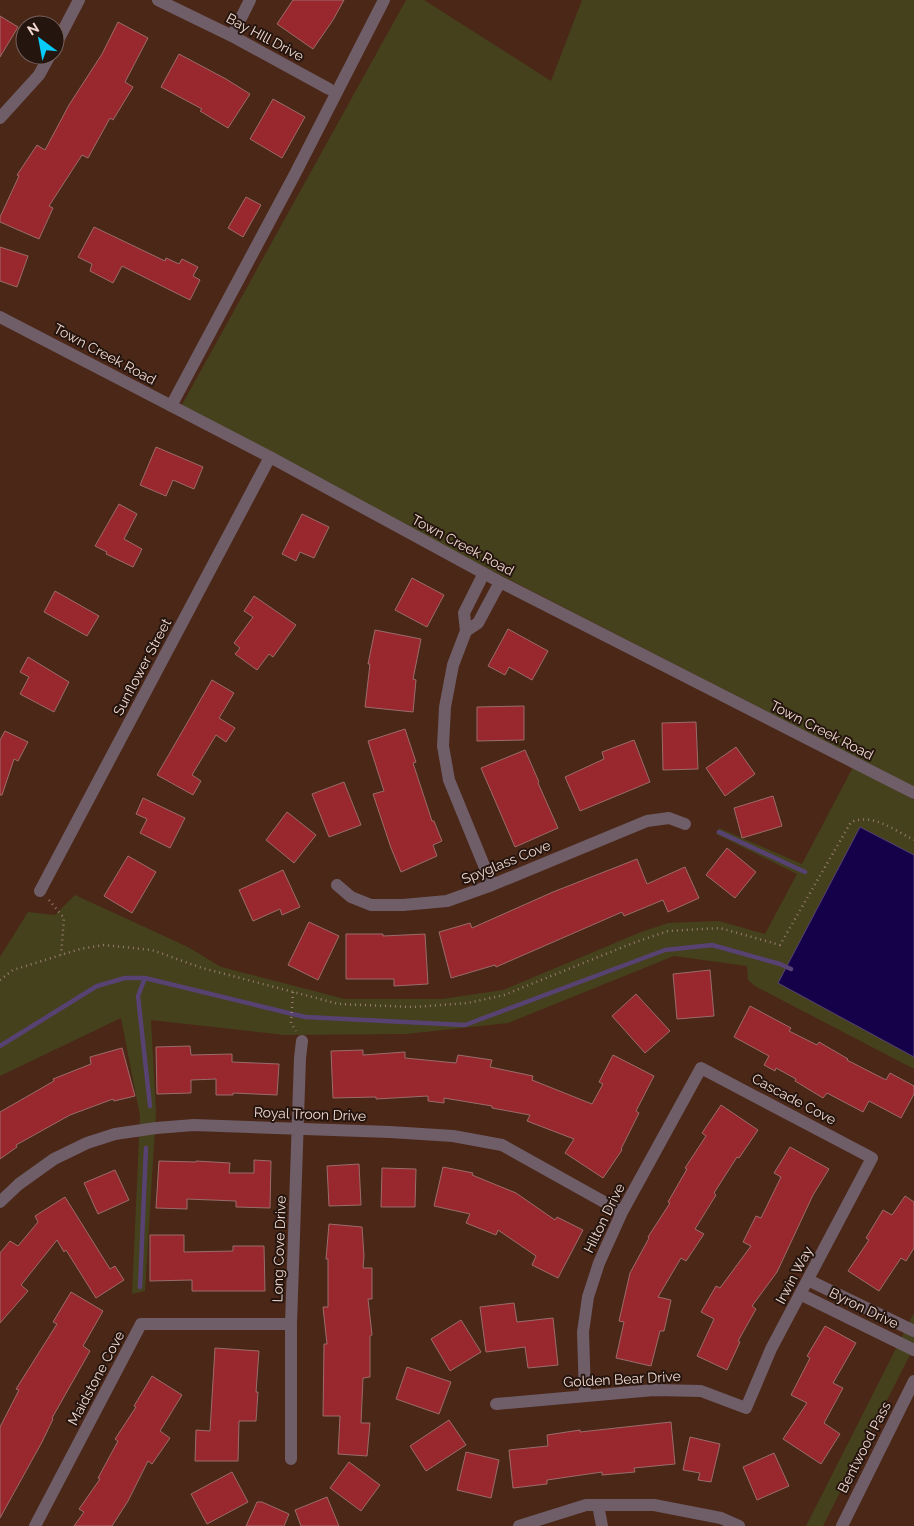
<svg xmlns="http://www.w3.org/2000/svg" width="914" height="1526" font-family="Raleway,sans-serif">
  <rect width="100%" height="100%" fill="#4b2718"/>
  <path fill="#45411c" d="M406,0h18l127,81 31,-81h332v787l-735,-377z
    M853,767l61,33v269l-159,-83 -7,-6 -1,-14 -73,-10 -166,67 -102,11 -122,1 -133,-15 5,92 -11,179 -13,3 8,-178 -19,-98 -121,58v-119l28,-45 27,3 20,-20 113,52 33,20 124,32h97l61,-9 138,-58 27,-9 51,-2 46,13 32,-60 -81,-40 3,-6 83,36z
    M914,1313v34l-91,179h-17z"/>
  <path fill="#15014a" stroke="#574272" d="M860,827l54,28v202l-136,-74z"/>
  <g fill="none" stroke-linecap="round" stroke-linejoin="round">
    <path stroke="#574272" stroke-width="4.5" d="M719,832l86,40
      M145,978l-7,18 12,110
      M0,1046l97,-60 28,-8h20l160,39 160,8 200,-75 47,-5 68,19 11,5
      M140,1287l6,-139"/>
  </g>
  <path fill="#99282e" stroke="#9a6c6a" d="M293,0h51l-11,20 -20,29 -36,-25z
    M0,16l18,11 -18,30z
    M118,22l30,16 -23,44 8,5 -20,33 -3,-2 -22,40 -6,-3 -33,51 4,2 -14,31 -39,-17v-5l19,-41 -2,-1 20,-30 8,5 24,-45 33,-51z
    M179,54l47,25 24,15 -22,34 -28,-17 2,-2 -41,-22z
    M273,99l32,18 -23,41 -32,-19z
    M246,197l15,8 -18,32 -15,-9z
    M94,227l71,34 1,-3 13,6 3,-5 16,8 -5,9 7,4 -10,20 -68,-34 -9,17 -23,-12 2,-7 -14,-7z
    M0,247l28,9 -11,31 -17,-6z
    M156,447l47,20 -9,22 -21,-9 -7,16 -26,-11z
    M119,504l18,10 -13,25 18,10 -9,18 -27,-13 1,-2 -12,-6z
    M302,514l27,13 -15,31 -14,-6 -4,9 -14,-7z
    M412,578l32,17 -17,32 -32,-17z
    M55,591l44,25 -12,20 -43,-24z
    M254,596l42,29 -23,32 -4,-3 -12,16 -22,-16 5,-6 -6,-5 19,-26 -9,-6z
    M508,629l40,22 -16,29 -23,-13 -4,8 -17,-9z
    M375,630l46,9 -8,40 3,1 -3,32 -48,-5 5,-43h-2z
    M28,657l41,25 -15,30 -34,-18 9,-17 -9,-5z
    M212,680l22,13 -15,25 16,10 -9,14 -10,-7 -24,40 9,6 -8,14 -36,-20z
    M524,706v34l-47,1v-34z
    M696,722l2,47 -35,1 -1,-47z
    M405,729l11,33 -3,1 19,58h2l8,20 -9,4 4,11 -36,16 -10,-24 -18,-54 11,-3 -16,-50z
    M5,731l23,11 -10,19 -4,-2 -12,36h-2v-55z
    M634,740l16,42 -70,29 -15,-34 39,-18 -2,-7z
    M736,747l19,27 -30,22 -19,-28z
    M525,750l14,32 -1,1 20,45 -43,19 -34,-79z
    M344,782l17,43 -32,12 -17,-43z
    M773,796l9,30 -40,12 -8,-30z
    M143,798l42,20 -15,30 -30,-15 7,-14 -11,-5z
    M287,812l29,23 -22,28 -28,-23z
    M727,848l29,24 -21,26 -29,-23z
    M128,856l28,16 -24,41 -28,-17z
    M637,859l10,25 38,-17 14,31 -31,14 -5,-12 -39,16 -2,-4 -126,55 -1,-2 -44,13 -12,-46 31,-9 2,5 81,-36z
    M283,870l17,37 -18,8 -2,-6 -27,12 -14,-31z
    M309,922l30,14 -21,44 -30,-15z
    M346,934h37v2l42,-2 3,50 -34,2v-7h-48z
    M710,970l4,46 -37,3 -4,-45z
    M636,994l34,37 -25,22 -33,-37z
    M750,1006l41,22 -2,3 28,14 2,-3 29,17 -1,1 39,20 4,-7 24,13v8l-13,24 -32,-17 -6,11 -36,-19 -4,5 -28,-17 1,-2 -20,-11 -1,3 -11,-6 5,-9 -35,-19z
    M190,1046l1,9 41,-1v8l47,2 -2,31 -44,-2v2h-17v-16l-25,1v13l-34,1 -1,-47z
    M122,1048l13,48 -21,5 -1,-2 -43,16 -54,30 1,2 -17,12v-47l54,-31 -1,-2 38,-15 -1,-7z
    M363,1050v5l42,-3v6l51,5 2,-8 34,5 -2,7 43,9 -1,4 60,24 11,-20 -4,-2 14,-27 41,21 -18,35 3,2 -18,36 1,1 -19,28 -38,-25 9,-14 -47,-18 3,-6 -38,-7v-2l-48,-8v5l-16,-2v-5l-52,3v-2l-43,1 -2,-47z
    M721,1105l37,25 -19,28 -2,-1 -23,36 2,2 -21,34 9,5 -18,27 -5,-3 -23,39 13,3 -7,31h-4l-9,35 -35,-8 8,-36 -5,-1 11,-48 19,-35 -1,-1 22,-34 -2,-1 19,-33 -2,-1 21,-32 -4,-3z
    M790,1147l39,22 -16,26 -36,77 -25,34 4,3 -18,32 2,1 -13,28 -30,-14 17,-37 -13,-7 15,-26 4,2 31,-42 -8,-4 13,-26 5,2 20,-41 -7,-4z
    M254,1160l17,1 -1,47 -34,-1v-6l-49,-2v10l-31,-1 3,-47 37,1v-1l34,2 -1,10h25z
    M359,1164l2,41 -32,1 -2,-40z
    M443,1167l30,6 -1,2 44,18 39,27 2,-3 26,13 -25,48 -26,-13 4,-9 -38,-26 -2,5 -30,-12 4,-9 -36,-8z
    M382,1168l34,1 -1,38h-34z
    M115,1170l14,30 -31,14 -14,-31z
    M905,1196l9,6v46l-8,13 -5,-3 -22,33 -31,-20 21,-31 -3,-2 17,-28 9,5z
    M65,1197l45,72 5,-3 9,14 -28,18 -30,-48 -2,2 -7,-12 -36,45 7,6 -28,32v-70l10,-12 8,5 20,-24 -3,-6z
    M329,1224l33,3 2,29 -1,12h9v31h-4l4,36 -2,1v41l-7,1 -2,45h9l-3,33 -29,-2 2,-38h-17l1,-72h3l-4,-37h5v-48h-2z
    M150,1235h34v17l49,-1v-5h31l1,45h-73v-11l-42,1z
    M71,1292l32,19 -20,35 7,5 -38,67 1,1 -11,23 -42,76v-91l19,-37 -3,-1 41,-65 -4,-2z
    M514,1303l3,19 36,-4 5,47 -30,3 -3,-21 -39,5 -6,-45z
    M461,1320l20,32 -31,19 -19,-32z
    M825,1326l31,17 -23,40 10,5 -19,35 16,11 -19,30 -38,-25 24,-36 -16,-8 19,-37 -3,-2z
    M215,1348l44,3 -3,41h2l-2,29h-17l-1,40h-43l1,-31 14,1z
    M407,1367l44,15 -12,32 -43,-15z
    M152,1376l30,19 -22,36 10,7 -18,26 -4,-3 -20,40 -16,25h-38l10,-14 -5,-3 21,-30 -2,-1 20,-37 -3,-2 21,-32 -2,-1z
    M449,1420l17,25 -40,26 -16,-25z
    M671,1422l4,42 -41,4 1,4 -33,3v-3l-55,8v4l-34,4 -4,-38 39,-4 -1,-11 33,-5v2z
    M690,1437l30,7 -9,38 -13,-2 2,-7 -17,-3z
    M466,1452l33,8 -8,38 -34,-8z
    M774,1453l15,33 -32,14 -14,-33z
    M349,1462l31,23 -19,26 -31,-23z
    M232,1472l16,30 -41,22 -16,-30z
    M327,1497l12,29h-38l-6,-16z
    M257,1502h5l27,12 -5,12h-38z"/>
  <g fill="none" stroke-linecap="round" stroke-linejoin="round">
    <path stroke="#997b6f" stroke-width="2.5" stroke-dasharray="1 4" stroke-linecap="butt" d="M49,900l15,18 -3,37
      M0,980l13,-10 67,-21 24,-4 48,5 50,18 137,36 74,3 55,-4 36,-8 129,-52 35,-12 52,-3 60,17 71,-123c22,-9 43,8 63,18
      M293,992l-2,31 5,8"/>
    <path stroke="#6f5e68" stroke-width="12" d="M158,0l74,36 97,53
      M232,36l18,-36
      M55,46l24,-46
      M0,118l39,-43 11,-20
      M0,317l270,140 230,125 414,211
      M171,406l124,-232 89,-174
      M484,573l-20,40 2,18 -13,34 -8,42 -2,39 6,34 43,105
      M466,631l12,-8 22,-41
      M337,885l14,12 20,8h32l44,-4 45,-16 155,-64 22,-3 16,6
      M40,891l230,-434
      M0,1202l19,-18 35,-25 33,-16 28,-9 41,-6 38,-3 196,7 63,4 49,9 120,67
      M808,1280l106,51
      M800,1294l114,56
      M496,1404l158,-14 47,1 45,17 25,-59 101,-191 -171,-90 -79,144 -23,51 -11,34 -5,35 2,63
      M291,1459v-135l9,-266 2,-17
      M598,1505l4,21
      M35,1526l106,-202h150
      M519,1526l67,-21h68l67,13 18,8
      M842,1526l72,-145"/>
  </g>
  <g text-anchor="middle" stroke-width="4" stroke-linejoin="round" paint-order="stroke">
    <g font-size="14" fill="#f1d9d0" stroke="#25150f">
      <text transform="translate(265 37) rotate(28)" y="5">Bay HIll Drive</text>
      <text transform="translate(105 354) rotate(28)" y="5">Town Creek Road</text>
      <text transform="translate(463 545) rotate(28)" y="5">Town Creek Road</text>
      <text transform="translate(142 667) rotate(-62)" y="5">Sunflower Street</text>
      <text transform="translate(822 730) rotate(27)" y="5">Town Creek Road</text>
      <text transform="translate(506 862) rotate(-22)" y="5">Spyglass Cove</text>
      <text transform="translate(794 1099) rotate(28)" y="5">Cascade Cove</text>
      <text transform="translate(310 1114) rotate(2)" y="5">Royal Troon Drive</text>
      <text transform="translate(604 1218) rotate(-64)" y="5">Hilton Drive</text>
      <text transform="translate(279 1249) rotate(-88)" y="5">Long Cove Drive</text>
      <text transform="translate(794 1275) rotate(-62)" y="5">Irwin Way</text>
      <text transform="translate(864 1308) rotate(26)" y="5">Byron Drive</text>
      <text transform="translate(96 1378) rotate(-62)" y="5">Maidstone Cove</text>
      <text transform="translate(622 1379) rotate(-3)" y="5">Golden Bear Drive</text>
      <text transform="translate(864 1447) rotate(-63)" y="5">Bentwood Pass</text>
    </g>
  </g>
  <g transform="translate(40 40) rotate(328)"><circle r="24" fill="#25150f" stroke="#77635c"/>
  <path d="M0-4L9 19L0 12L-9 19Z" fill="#07cbf9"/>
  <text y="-8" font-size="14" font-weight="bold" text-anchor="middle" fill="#f1d9d0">N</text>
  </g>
</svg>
